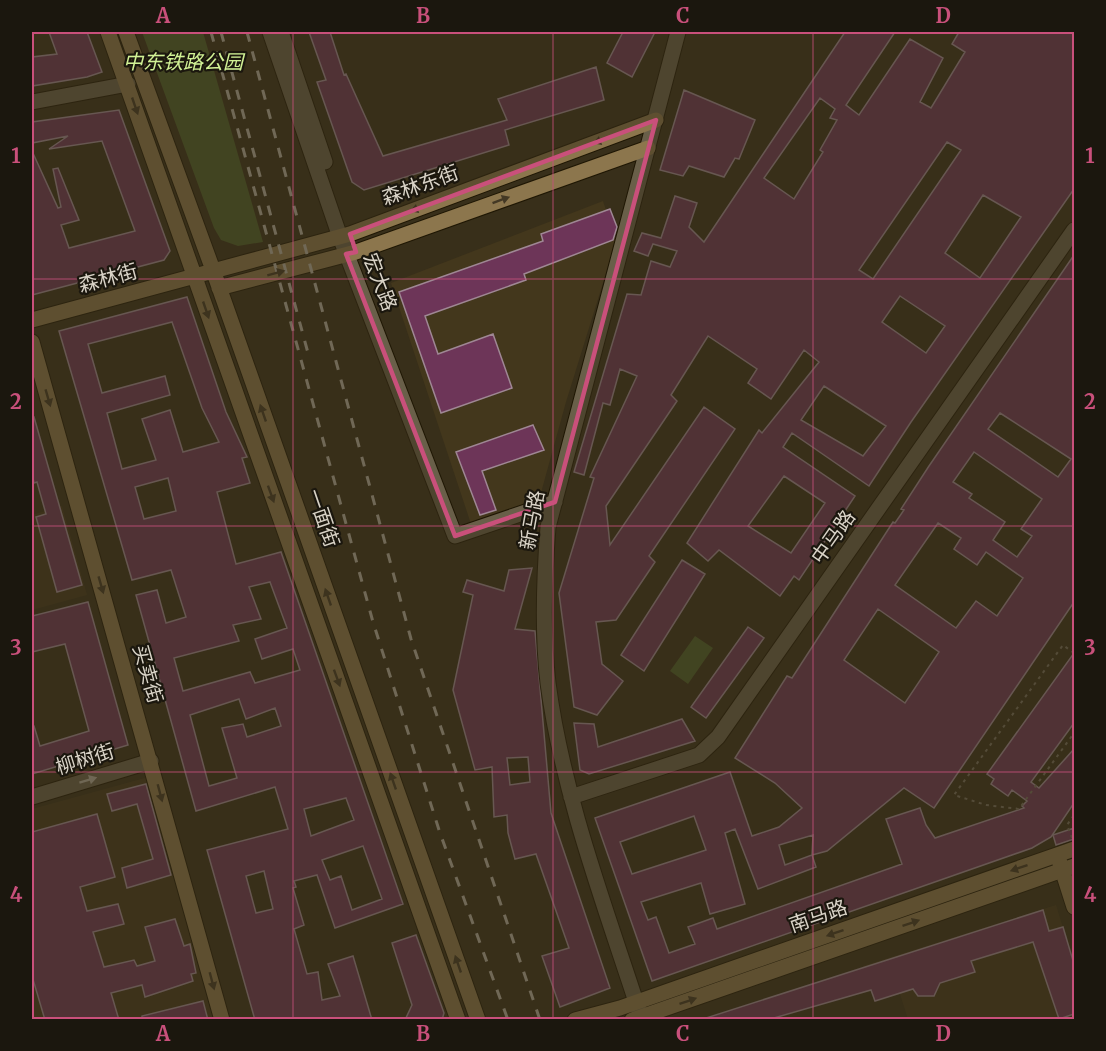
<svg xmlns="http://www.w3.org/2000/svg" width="1106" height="1051" font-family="Merriweather,'Noto Sans SC',serif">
  <rect width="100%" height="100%" fill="#382f1a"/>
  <path fill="#43371c" d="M603,201l13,40 -50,161 -27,98 -68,24 -80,-241z
    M62,506l25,89 -55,15v-95z
    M145,778l9,3 65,238 -187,1v-211z
    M1056,905l18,59v55h-166l-8,-25 -25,7 -12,-35z"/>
  <path fill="#4d5d2a" d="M142,32h61l60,210 -25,4 -17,-6 -7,-12z
    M695,636l18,12 -25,36 -18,-13z"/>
  <path fill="#6d3558" stroke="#9f8794" stroke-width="1.5" fill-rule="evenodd" d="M49,32h38l15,40 -15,5 -55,9v-29l25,-3z
    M309,32h21l14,43 2,-1 37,82 124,-36 -9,-21 98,-32 8,33 -99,30 4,15 -145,45 -12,-8 -35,-100 9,-2z
    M623,32h32l-23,45 -25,-14z
    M845,32h50l-49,73 13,10 51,-76 33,19 -23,44 11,6 34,-56 -13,-8 7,-12h115v157l-163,233 -42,64 -77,-53 -9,14 72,49 -56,84 -5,-4 -14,20 -61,-46 -11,11 -21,-18 72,-113 3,3 57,-71 -15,-12 -33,49 -23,-16 9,-14 -49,-33 -37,59 6,6 -71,105 4,39 94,-138 31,22 -86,127 6,6 -39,58 -20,2 6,42 21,17 -26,34 -23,-8 -15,-114 35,-115 -4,-1 47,-101 -17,-7 -10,36 -7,-2 -19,72 -10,-3 53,-178 14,1 10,-34 19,6 7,-16 -24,-7 -5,12 -14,-5 8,-18 19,5 14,-42 22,7 -8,24 15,15zM820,98l15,11 -5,9 7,2 -17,30 3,2 -29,47 -30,-21zM947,142l14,8 -88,129 -14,-9zM983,195l38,22 -41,61 -35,-25zM900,296l45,30 -19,27 -44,-31zM824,386l62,40 -23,30 -62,-36zM784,476l41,27 -34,50 -43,-27z
    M684,90l71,30 -16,39 -4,-1 -11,19 -35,-11 -6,10 -23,-6z
    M119,110l51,141 -6,9 -132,35v-144l26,57 3,-1 -8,-38 5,-1 21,52 -18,5 8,23 66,-17 -33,-90 -53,8 19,-13 -36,7v-21z
    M610,209l7,18 -4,13 -89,34 2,6 -101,36 13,38 55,-20 19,54 -71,25 -42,-121 144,-51 -2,-7z
    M1074,255v347l-140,206 -30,-20 -77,63 -15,4 4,12 -58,22 -23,-60 -10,4 20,71 -35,10 -9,-31 -60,19 7,18 8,-3 13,36 26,-9 -7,-17 25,-9 4,11 185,-65 -16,-45 34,-11 6,17 9,13 89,-30 -2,-2 5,-5 -15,-11 -4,6 -17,-12 3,-5 -7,-5 87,-121v70l-43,59 8,6 35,-39v54l-23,34 -19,11 -380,133 -57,-163 135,-46 22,64 27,-9 23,-19 -27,-25 -40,-25 52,-82 5,2 101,-156 2,1 9,-13 -3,-1 28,-43zM1000,413l71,46 -13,18 -70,-48zM974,452l68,47 -21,30 11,7 -15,21 -24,-17 12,-18 -36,-24 3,-4 -19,-12zM938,523l23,15 -7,11 23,16 9,-13 37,26 -26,38 -21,-15 -20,27 -61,-43zM878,609l61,43 -34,51 -61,-43zM694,816l12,34 -74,24 -12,-32zM813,835l-1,20 -27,10 -6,-20z
    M187,297l39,115 21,45 -5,1 8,25 -33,9 19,72 45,-12 122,352 -68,24 -18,-53 -23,6 2,6 -3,1 11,37 -10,4 13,45 11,-2 4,28 18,-4 -12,-32 25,-8 19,64h-117l-48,-170 81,-21 -13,-42 -79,24 -60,-216 21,-5 9,33 20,-6 -15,-47 -39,10 -73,-249zM172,322l30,86 17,34 -36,10 -13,-42 -28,9 14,41 -34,9 -15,-56 63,-18 -5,-19 -63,17 -14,-49zM168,478l8,33 -32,8 -9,-32zM270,582l17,46 -32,11 7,20 31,-10 7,21 -45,13 -5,-11 -67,19 -9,-33 65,-17 -6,-16 28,-6 -12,-32zM239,699l7,20 29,-11 6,18 -34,11 -4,-13 -21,4 15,50 -28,8 -19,-71zM346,798l8,22 -43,16 -7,-27zM363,846l19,53 -30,11 -11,-34 -11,4 -8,-20zM264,871l9,38 -17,4 -10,-37z
    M34,417l48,168 -25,7 -21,-75 10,-3 -9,-32 -3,1 -2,-9v-56z
    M533,425l11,25 -62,21 14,39 -16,5 -24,-63z
    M682,560l23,14 -61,97 -23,-16z
    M532,568l-17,61 20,2 16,182 59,175 -50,19 -18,-51 27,-8 -33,-94 -21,5 -7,-26 -1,-18 -13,2 -2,-50 -17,3 -22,-80 20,-95 -10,-3 4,-12 37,11 5,-21zM528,757l2,25 -20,3 -3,-27z
    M88,602l40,143 -96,29v-48h2l6,20 49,-15 -24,-87 -33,8v-36z
    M748,627l16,11 -58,80 -15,-11z
    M682,719l13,22 -106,33 -9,-4 -6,-47 20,1 4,23z
    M146,784l25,91 -44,13 -5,-20 31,-9 -16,-55 -25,7 -5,-17z
    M97,814l18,63 -35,10 7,24 31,-7 6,20 -31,8 11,35 30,-7 3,6 18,-5 -10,-34 30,-8 9,27 6,-2 6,29 -5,1 2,7 -48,16 -3,-12 -31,8 8,27h-74l-13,-44v-144z
    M1074,828v11l-18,6 -3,-10z
    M1043,910l6,21 14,-4 11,37v50l-15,5 -26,-77 -62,19 4,11 -35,11 -6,13h-16l-5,-7 -38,12 -4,-11 -104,30h-67z
    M416,935l28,78 -2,7h-37l7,-15 -20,-62z
    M203,1001l5,19h-66v-4z"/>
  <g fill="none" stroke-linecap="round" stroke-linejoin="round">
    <g stroke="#1f1704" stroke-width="17">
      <path id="tertiary" d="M270,32l70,205 115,299 100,-34
        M281,32l44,130
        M32,102l96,-18
        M32,797l119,-36
        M571,797l128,-42 19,-18 356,-507
        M640,1014c-35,-108 -77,-218 -92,-331 -6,-51 -4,-105 0,-156l130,-495"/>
    </g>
    <g stroke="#1f1704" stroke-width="17">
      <path id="secondary" d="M108,32l350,988
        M126,32l87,238 265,750
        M219,288l137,-36 292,-104
        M32,320l318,-86 306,-114
        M32,342l190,678
        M1059,860l15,47
        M575,1020l45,-12 454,-159
        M632,1020l442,-154"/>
    </g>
    <path stroke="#766e5d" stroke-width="2" stroke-dasharray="3 4.5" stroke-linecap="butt" d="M1074,653l-11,-8 -109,150 32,10 33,4 55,-76
      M1072,838l-5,-13 7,-10"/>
    <use href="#tertiary" stroke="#695f49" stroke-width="15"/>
    <use href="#secondary" stroke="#8c764d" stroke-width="15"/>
    <path stroke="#b4ad9f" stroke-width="3" stroke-dasharray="10 10" stroke-linecap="butt" d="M211,32l162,590 67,211 68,187
      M221,32l87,321
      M247,32l164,607 129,381"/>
  </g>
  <defs><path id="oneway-solid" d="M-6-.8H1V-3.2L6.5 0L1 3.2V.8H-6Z" transform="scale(1.5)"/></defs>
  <g fill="#433824">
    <use href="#oneway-solid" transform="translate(135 106) rotate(71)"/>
    <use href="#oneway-solid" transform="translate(602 140) rotate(160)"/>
    <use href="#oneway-solid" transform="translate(501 200) rotate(-20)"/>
    <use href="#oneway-solid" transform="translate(419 208) rotate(160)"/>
    <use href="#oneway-solid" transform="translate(276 273) rotate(-15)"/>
    <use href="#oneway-solid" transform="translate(206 310) rotate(71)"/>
    <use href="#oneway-solid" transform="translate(48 398) rotate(74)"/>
    <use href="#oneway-solid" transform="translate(263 413) rotate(-109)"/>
    <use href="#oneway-solid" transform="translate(271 494) rotate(70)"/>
    <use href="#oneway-solid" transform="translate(101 585) rotate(74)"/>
    <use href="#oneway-solid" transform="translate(328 597) rotate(-109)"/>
    <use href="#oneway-solid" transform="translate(337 678) rotate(70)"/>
    <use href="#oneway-solid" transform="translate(393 781) rotate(-109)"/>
    <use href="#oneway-solid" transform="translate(160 793) rotate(75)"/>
    <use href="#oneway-solid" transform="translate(1019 868) rotate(161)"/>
    <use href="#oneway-solid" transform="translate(911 923) rotate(-19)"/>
    <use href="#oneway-solid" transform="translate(835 933) rotate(161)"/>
    <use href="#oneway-solid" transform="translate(458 964) rotate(-109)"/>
    <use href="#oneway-solid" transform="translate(212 981) rotate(75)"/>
    <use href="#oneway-solid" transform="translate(688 1001) rotate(-19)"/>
  </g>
  <use fill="#b2aa9b" href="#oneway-solid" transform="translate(88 780) rotate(-17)"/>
  <path d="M0 0H1106V1051H0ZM656,120l-101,382 -100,34 -109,-282 10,-2 -6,-18z" fill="#382f1a" fill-opacity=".55" fill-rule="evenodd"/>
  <path fill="none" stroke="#c9507b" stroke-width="4.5" stroke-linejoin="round" d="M656,120l-101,382 -100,34 -109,-282 10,-2 -6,-18z"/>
  <path fill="none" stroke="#c9507b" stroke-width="1.5" stroke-opacity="0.55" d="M293,32v988M553,32v988M813,32v988M32,279h1042M32,526h1042M32,772h1042"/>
  <g text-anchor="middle" stroke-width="4.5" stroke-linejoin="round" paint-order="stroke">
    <g font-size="20" font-style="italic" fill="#d1f195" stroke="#1b170e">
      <text x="183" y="69">中东铁路公园</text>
    </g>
    <g font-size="20" fill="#d9d3c7" stroke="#1b170e">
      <text transform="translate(420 185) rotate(-20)" y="7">森林东街</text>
      <text transform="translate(108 278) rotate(-15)" y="7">森林街</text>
      <text transform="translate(380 282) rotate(69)" y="7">宏大路</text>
      <text transform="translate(323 518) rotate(71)" y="7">一面街</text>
      <text transform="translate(532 520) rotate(-80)" y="7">新马路</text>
      <text transform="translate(833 537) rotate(-55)" y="7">中马路</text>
      <text transform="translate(148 674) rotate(74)" y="7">买卖街</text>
      <text transform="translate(85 759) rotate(-17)" y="7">柳树街</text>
      <text transform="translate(818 916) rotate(-19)" y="7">南马路</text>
    </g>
  </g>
  <rect width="1106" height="1051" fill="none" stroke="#1b170e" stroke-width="66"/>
  <rect x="33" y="33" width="1040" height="985" fill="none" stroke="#c9507b" stroke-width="2"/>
  <g font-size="20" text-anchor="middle" font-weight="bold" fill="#c9507b">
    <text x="163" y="23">A</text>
    <text x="423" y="23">B</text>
    <text x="683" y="23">C</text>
    <text x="943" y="23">D</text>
    <text x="16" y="163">1</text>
    <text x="1090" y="163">1</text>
    <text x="16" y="409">2</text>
    <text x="1090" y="409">2</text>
    <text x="16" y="655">3</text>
    <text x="1090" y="655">3</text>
    <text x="16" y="902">4</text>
    <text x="1090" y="902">4</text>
    <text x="163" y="1041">A</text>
    <text x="423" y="1041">B</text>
    <text x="683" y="1041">C</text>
    <text x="943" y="1041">D</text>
  </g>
</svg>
